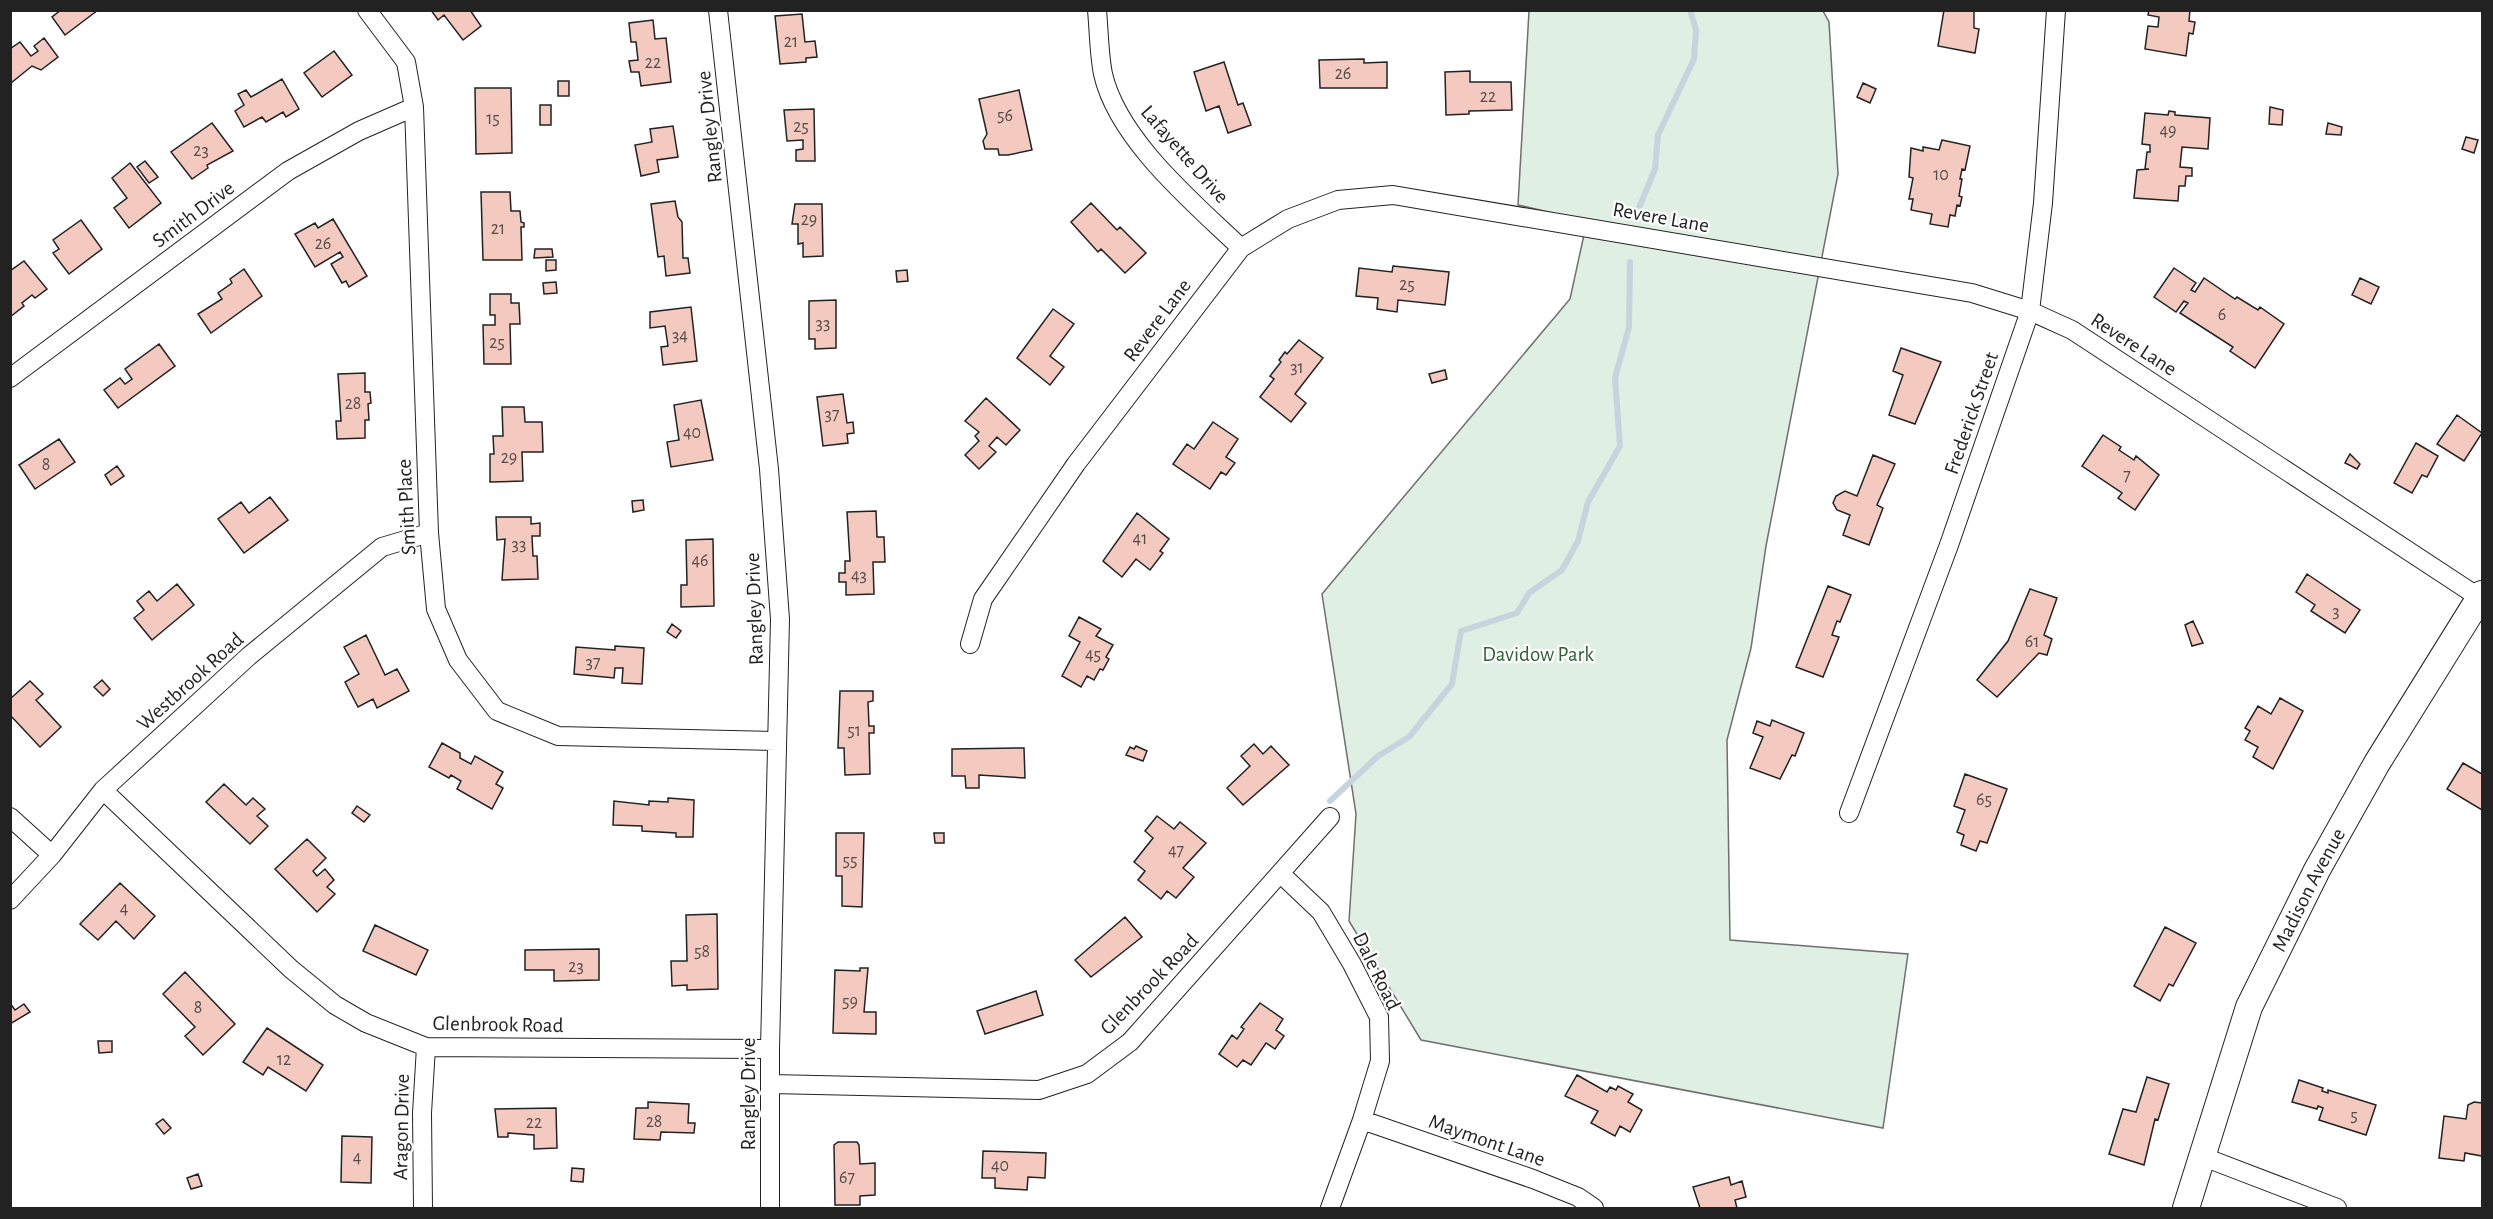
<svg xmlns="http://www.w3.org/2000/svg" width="2493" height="1219" font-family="'Alegreya Sans',sans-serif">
  <rect width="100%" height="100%" fill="#fff"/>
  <path fill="#e0efe3" stroke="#6f6f6f" stroke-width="1.5" d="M1529,11h294l6,11 9,152 -72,372 -15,102 -24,92 3,200 178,14 -25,174 -462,-88 -72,-119 7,-107 -34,-220 248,-295 17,-78 -69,-16z"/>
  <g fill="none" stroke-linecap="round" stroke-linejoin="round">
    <path stroke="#c7d3dd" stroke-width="6" d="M1639,208l16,-39 3,-34 36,-76 2,-29 -6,-20
      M1330,801l48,-45 31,-19 43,-53 9,-53 56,-18 12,-20 33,-23 16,-29 10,-39 32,-56 -5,-68 14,-51 1,-65"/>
  </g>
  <path fill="#f3c9c0" stroke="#222" stroke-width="1.5" d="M61,10h37l-33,25 -13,-18z
    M431,10h39l11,16 -18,14 -19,-25 -6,5z
    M1944,10h30v18l5,1 -4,24 -37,-7z
    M2149,10h41l-1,11 6,1 -2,12 -4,-1 -3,23 -41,-7 3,-23 10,1 1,-10 -11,-2z
    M802,14l3,28 10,-1 2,16 -11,1v4l-26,2 -5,-48z
    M653,20l2,19 11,-1 5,44 -30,4 -2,-14h-8l-2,-11 9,-1 -2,-18h-5l-2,-19z
    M44,38l14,19 -17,13 -9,-4 -21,17 -1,-34 10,-7 11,14 7,-5 -4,-5z
    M334,51l18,24 -30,22 -18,-24z
    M1364,59v4l23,-1v26h-67l-1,-28z
    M1224,62l14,43 5,-2 8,22 -23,8 -9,-27 -13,5 -12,-39z
    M1470,71v11h41l1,28 -43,1v3l-23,1 -1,-43z
    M282,79l17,30 -13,8 -3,-5 -17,10 -4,-5 -18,10 -9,-16 9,-6 -6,-11 8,-4 5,7z
    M558,81h11v15h-11z
    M1863,83l13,6 -6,14 -13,-6z
    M475,88h36l1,65 -36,1z
    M1019,90l13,60 -24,5h-9l-1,-6h-13l-2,-8 4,-7 -8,-35z
    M540,105h11v20h-11z
    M2270,107l13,3 -1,15 -13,-1z
    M814,109l1,52h-19v-11l7,-1v-9l-16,1 -3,-31z
    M2169,111l6,1v3l35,3 -2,31 -26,-2 -2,20 12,1v8h-6l-1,10h-6l-1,15 -44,-3 3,-28 12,-1h-4l2,-17h3v-7l-8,-1 3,-31 23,2z
    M212,123l21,28 -26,14 1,3 -16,11 -21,-27z
    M2328,123l14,4 -1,8 -15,-1z
    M673,126l5,31 -21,3 2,12 -18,4 -6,-31 17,-3 -2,-13z
    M2466,137l12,3 -4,13 -12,-4z
    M1942,140l28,6 -5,24 -3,-1 -2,10h2l-3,17 3,1 -2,9 -3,-1 -2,11 -5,-1 -2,12 -18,-3 2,-10 -21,-4 2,-11h-4l4,-21 -4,-1 2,-29 12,3v-4l16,3z
    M145,161l13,16 -9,6 -12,-16z
    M130,163l31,40 -32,25 -15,-20 13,-10 -15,-20z
    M481,192h29l1,19h9l1,11 3,1v4h-3l1,33h-39z
    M675,201l3,16 4,5 1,36h5l2,15 -24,3 -2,-20 -6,1 -7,-53z
    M1091,203l26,27 3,-3 26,26 -21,20 -24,-24 -3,3 -27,-30z
    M795,204h27l1,52 -20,1v-14l-5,1v-20h-6z
    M333,219l34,57 -18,11 -3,-6 -4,2 -11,-19 12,-7 -3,-5 -25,15 -20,-33 20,-11 3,5z
    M81,220l21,29 -33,25 -16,-21 6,-4 -6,-9z
    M535,249h17l1,8 -19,1z
    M546,260h10v10l-10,1z
    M24,261l23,28 -12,9 -3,-3 -10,8 2,3 -14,11v-46z
    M1393,266l56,6 -4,33 -47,-5 -1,12 -20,-3 1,-11 -22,-2 3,-28 33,4z
    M2174,268l22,15 -5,7 4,2 9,-14 31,21 2,-2 21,13 2,-3 24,17 -29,44 -25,-17 3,-4 -53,-34 8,-10 -4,-2 -8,11 -22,-15z
    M244,269l18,27 -51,37 -13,-19 24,-15 -4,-6 14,-10 -2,-4z
    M907,270l1,11 -11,1 -1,-11z
    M2360,278l19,9 -8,17 -19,-9z
    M556,282l1,11 -13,1 -1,-11z
    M490,294h21v9h8l1,21h-10l1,40h-27l-1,-39h12v-10h-5z
    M836,300v48l-21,1v-10h-6v-38z
    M691,307l6,54 -34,4 -2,-18 7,-1 -3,-20 -15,2v-16z
    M1053,309l21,15 -24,32 14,11 -14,18 -33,-27z
    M1299,340l24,18 -28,36 11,9 -15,19 -31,-25 14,-18 -4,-3 11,-14 -2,-2 6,-8 2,2z
    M159,344l16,22 -57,42 -14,-18 16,-12 5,6 7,-5 -7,-10z
    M1901,348l40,14 -26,62 -26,-9 14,-40 -10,-4z
    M1445,370l2,9 -15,4 -3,-9z
    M365,373v19h5l1,11 -3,1 1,16h-4v18l-28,1 -1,-18h5l-3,-47z
    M843,394l4,29 6,-1 1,11 -7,1 1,9 -25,3 -6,-49z
    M986,398l34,32 -14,15 -9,-8 -8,9 7,6 -17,17 -14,-14 14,-14 -4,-5 4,-4 -14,-11z
    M701,400l12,60 -42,7 -4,-25 12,-2 -5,-35z
    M502,407h22l1,15h17l1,30h-21l1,29 -33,1v-28h4l-1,-18h10z
    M2457,415l25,18 -18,28 -27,-17z
    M1213,422l25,17 -12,18 9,6 -9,12 -5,-3 -11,17 -37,-25 14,-20 7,5z
    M2103,435l18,12 -2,3 15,10 2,-4 23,19 -24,35 -17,-12 4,-5 -40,-27z
    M59,439l16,23 -40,27 -16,-24z
    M2416,443l22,13 -11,21 -5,-2 -10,18 -18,-10z
    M2350,454l10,10 -3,5 -12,-6z
    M1873,455l22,9 -18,41 6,3 -14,37 -26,-10 7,-20 -13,-5 -4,-7 3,-7 9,-5 12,5z
    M117,466l7,10 -13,9 -6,-10z
    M270,497l18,23 -44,33 -26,-34 23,-17 8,11z
    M643,500l1,10 -11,2 -1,-11z
    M876,511l1,26h7l1,25h-12l1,32 -28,1v-13h-7v-9h6v-12h5l-3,-49z
    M1137,513l32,26 -9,12 3,2 -13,17 -14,-11 -14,18 -19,-16z
    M496,517h35v7l9,-1v13h-8l1,20h4l1,23 -36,1 3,-41 -8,1z
    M713,539l1,67 -33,1v-22h6l-1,-45z
    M2307,574l53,36 -15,23 -34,-22 4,-6 -19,-13z
    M177,584l17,21 -42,35 -18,-22 10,-8 -7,-9 12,-10 8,10z
    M1828,586l23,9 -11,27 -3,-1 -5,14 7,2 -16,40 -27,-10z
    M2030,589l27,9 -13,37 8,4 -5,16 -8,-2 -42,44 -20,-17 31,-39z
    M1079,617l22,12 -5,7 17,9 -7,12 3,2 -6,11 -3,-1 -6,11 -7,-4 -6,11 -19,-11 18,-34 -11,-6z
    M2193,621l10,22 -11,3 -7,-21z
    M672,624l9,7 -5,7 -9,-6z
    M366,635l19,40 12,-6 12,22 -32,17 -4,-9 -15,8 -13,-25 14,-8 -15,-27z
    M615,646l29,2 -2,36 -20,-1 1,-15h-8l-1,10 -40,-4 2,-27 39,3z
    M102,680l8,9 -7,7 -9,-9z
    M30,681l13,13 -7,6 25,27 -21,20 -30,-32v-16z
    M840,691h33v10l-5,1 1,24h5v7h-5l1,41 -25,1 -1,-27h-6z
    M2280,698l23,13 -30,58 -20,-12 5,-10 -13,-7 5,-9 -5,-3 13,-22 13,8z
    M1772,720l32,13 -9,23 -3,-1 -12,24 -30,-11 13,-31 -10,-4 4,-12 13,5z
    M442,743l18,10v5l11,6 4,-8 28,16 -7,12 7,4 -11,21 -35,-20 4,-8 -10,-6 -2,3 -20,-11z
    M1254,744l9,10 8,-8 18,19 -46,40 -16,-17 23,-22 -9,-10z
    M1136,746l11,5 -4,10 -17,-6 4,-8 4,2z
    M1024,748l1,30 -46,-3v13h-13l-1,-12h-13v-27z
    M2463,763l19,11v36l-35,-21z
    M1965,774l42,15 -20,54 -7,-2 -4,10 -15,-6 3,-10 -7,-3 8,-22 -11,-4z
    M224,784l22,21 7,-7 12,11 -8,7 11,10 -18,18 -44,-42z
    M668,798l26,2 -1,37h-17v-4l-34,-2v-5l-29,-1 1,-24 35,4v-4l19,1z
    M357,806l13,9 -6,7 -12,-9z
    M1157,816l17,13 6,-7 26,21 -23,25 11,9 -18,21 -9,-7 -6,8 -23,-19 7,-9 -11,-9 19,-24 -8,-7z
    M836,833h28l-2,74 -20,-1v-30h-6z
    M934,833h10v10h-9z
    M307,839l19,19 -13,13 4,5 8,-7 9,11 -7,7 8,7 -18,18 -42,-43z
    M120,883l35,33 -21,23 -18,-18 -18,19 -18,-16z
    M717,914l1,75 -31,1v-5l-15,1 -1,-25h16l-1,-46z
    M1125,917l17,20 -51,40 -16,-17z
    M375,925l53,25 -12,25 -53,-24z
    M2165,927l31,16 -23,43 -4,-2 -9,17 -26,-15z
    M599,949v31l-45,1v-11h-29v-20z
    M860,968h8l-4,44h12v22l-43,-1 2,-63 25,1z
    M185,972l50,52 -32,31 -18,-19 10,-9 -32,-33z
    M1036,991l7,24 -58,19 -8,-23z
    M10,1003l5,7 9,-6 6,8 -20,12z
    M1260,1003l23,16 -7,11 8,6 -9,13 -9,-6 -15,22 -8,-5 -6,7 -18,-13 13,-19 5,4 7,-10 -3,-2z
    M267,1028l56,37 -17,26 -38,-24 -5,8 -20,-13z
    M98,1041h14v11l-13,1z
    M1577,1075l30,17 3,-5 6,3 2,-4 15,8 -5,8 14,8 -12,22 -10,-6 -5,10 -24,-13 7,-12 -33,-15z
    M2147,1077l22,7 -11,36 -3,-1 -11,46 -35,-11 14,-45 13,3z
    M2299,1080l24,8 -1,3 6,2v-3l48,15 -10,30 -47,-15 4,-12 -5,-2 -1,3 -25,-7z
    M648,1102l41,2 -1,19h7l-1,10 -33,-1 -1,8 -26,-1 2,-31h12z
    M2474,1102l8,1v53l-17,-3 -1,8 -25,-3 5,-42 22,3 2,-14z
    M556,1108l1,40 -23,1v-14l-26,-2v4h-10l-3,-28z
    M163,1119l8,9 -7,6 -8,-10z
    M342,1136l30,1 -1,46 -30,-1z
    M838,1142h19l2,3 1,19 15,-1v32l-15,1v9h-25l-1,-60z
    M983,1151l63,2 -1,25 -17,-1 -1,13 -32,-2v-10h-13z
    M572,1168l12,1 -1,13 -12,-1z
    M198,1174l4,12 -11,3 -4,-11z
    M1729,1177l2,8 11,-4 4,16 -11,3 2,8h-37l-7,-21z"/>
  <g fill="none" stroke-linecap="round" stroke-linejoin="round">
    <g stroke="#222" stroke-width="20">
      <path id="street" d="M367,10l39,52 8,45 15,426 7,76 22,51 39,51 61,25 219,5
        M718,10l51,459 11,150 -10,430v159
        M1097,10c2,21 2,44 6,64 15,66 91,129 138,174
        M10,378l278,-207 71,-40 55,-24
        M970,644l13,-45 93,-135 165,-216 47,-29 50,-19 55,-5 579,98 58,18 42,19 408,268
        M103,790l188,179 44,36 31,18 60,24 344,2
        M1849,813l100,-268 81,-234 13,-108 13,-193
        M10,817l42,38
        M1281,874l40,38 31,52 27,53 1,44 -18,59 -32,88
        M10,900l42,-45 51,-65 146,-134 133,-109 47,-14
        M771,1084l268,6 48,-16 43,-32 200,-225
        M1362,1120l171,59 45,18 16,11
        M2201,1156l136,52
        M423,1208l-1,-95 4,-66"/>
    </g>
    <g stroke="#222" stroke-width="28">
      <g id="secondary">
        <path id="s1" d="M2186,1208l63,-201 68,-137 60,-107 105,-169"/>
      </g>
    </g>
    <use href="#street" stroke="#fff" stroke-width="18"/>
    <use href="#secondary" stroke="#fff" stroke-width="26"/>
  </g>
  <g text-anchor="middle" stroke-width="4.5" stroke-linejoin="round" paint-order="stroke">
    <g font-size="18" fill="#564c4a">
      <text x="791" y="47">21</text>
      <text x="653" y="68">22</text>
      <text x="1343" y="79">26</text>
      <text x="1488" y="102">22</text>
      <text x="1005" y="121">56</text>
      <text x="493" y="124">15</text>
      <text x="801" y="132">25</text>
      <text x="2168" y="136">49</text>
      <text x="201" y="156">23</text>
      <text x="1941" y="180">10</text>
      <text x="809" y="225">29</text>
      <text x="498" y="234">21</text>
      <text x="323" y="249">26</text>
      <text x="1407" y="290">25</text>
      <text x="2222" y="320">6</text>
      <text x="823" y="329">33</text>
      <text x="680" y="341">34</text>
      <text x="497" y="348">25</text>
      <text x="1297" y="373">31</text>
      <text x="353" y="409">28</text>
      <text x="832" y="420">37</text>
      <text x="692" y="438">40</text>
      <text x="509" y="463">29</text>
      <text x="46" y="470">8</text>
      <text x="2127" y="481">7</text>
      <text x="1140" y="544">41</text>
      <text x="519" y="550">33</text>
      <text x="700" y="566">46</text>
      <text x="859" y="581">43</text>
      <text x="2336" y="617">3</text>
      <text x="2032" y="647">61</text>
      <text x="1093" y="660">45</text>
      <text x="593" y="668">37</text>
      <text x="854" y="736">51</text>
      <text x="1984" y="805">65</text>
      <text x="1176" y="856">47</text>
      <text x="850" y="866">55</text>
      <text x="124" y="914">4</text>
      <text x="702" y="957">58</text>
      <text x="576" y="972">23</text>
      <text x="850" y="1007">59</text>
      <text x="198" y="1013">8</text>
      <text x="284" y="1065">12</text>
      <text x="2354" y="1121">5</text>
      <text x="654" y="1127">28</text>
      <text x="534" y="1128">22</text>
      <text x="357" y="1163">4</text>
      <text x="1000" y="1171">40</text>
      <text x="847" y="1183">67</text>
    </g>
    <g font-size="21" fill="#222" stroke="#fff">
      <text transform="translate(709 127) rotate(-96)" y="7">Rangley Drive</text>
      <text transform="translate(1185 154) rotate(49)" y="7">Lafayette Drive</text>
      <text transform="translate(193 214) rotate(-37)" y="7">Smith Drive</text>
      <text transform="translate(1661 217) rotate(10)" y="7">Revere Lane</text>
      <text transform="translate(1157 320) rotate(-53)" y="7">Revere Lane</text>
      <text transform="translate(2134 344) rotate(33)" y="7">Revere Lane</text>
      <text transform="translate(1971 413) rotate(-71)" y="7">Frederick Street</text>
      <text transform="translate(406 507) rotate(-93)" y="7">Smith Place</text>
      <text transform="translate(754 609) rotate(-92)" y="7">Rangley Drive</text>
      <text transform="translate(190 681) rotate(-42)" y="7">Westbrook Road</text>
      <text dy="7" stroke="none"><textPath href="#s1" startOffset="342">Madison Avenue</textPath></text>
      <text transform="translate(1377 971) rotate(64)" y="7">Dale Road</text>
      <text transform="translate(1149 984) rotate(-46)" y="7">Glenbrook Road</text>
      <text transform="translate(498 1024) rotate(1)" y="7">Glenbrook Road</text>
      <text transform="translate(748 1094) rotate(-90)" y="7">Rangley Drive</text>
      <text transform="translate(401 1127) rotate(-89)" y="7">Aragon Drive</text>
      <text transform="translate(1487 1140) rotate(19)" y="7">Maymont Lane</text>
    </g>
    <g font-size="21" fill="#2f5e38" stroke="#fff">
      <text x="1538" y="661">Davidow Park</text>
    </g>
  </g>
  <rect width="2493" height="1219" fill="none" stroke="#222222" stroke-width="24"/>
</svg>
